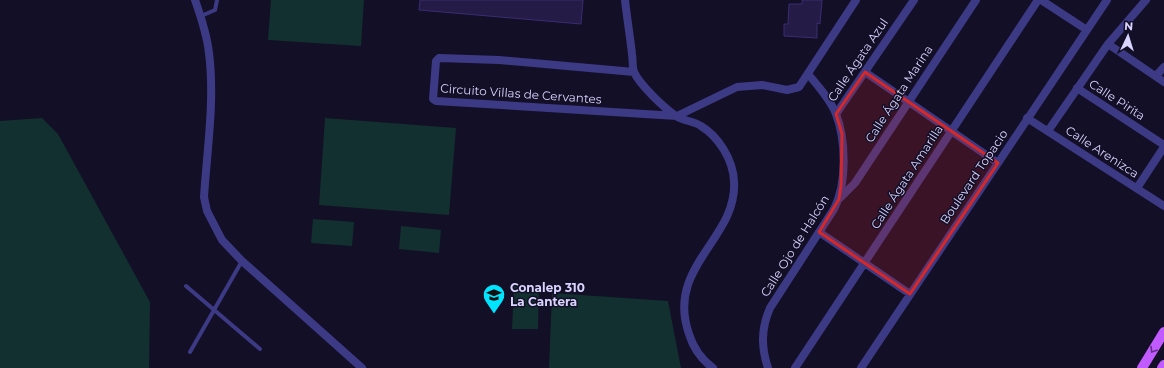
<svg xmlns="http://www.w3.org/2000/svg" width="1164" height="368" font-family="Montserrat,sans-serif">
  <rect width="100%" height="100%" fill="#130f26"/>
  <path fill="#12302f" d="M271,0h93l-3,46 -93,-6z
    M42,118l16,16 92,168 -1,66h-149v-247z
    M325,118l131,10 -7,87 -130,-10z
    M313,219l41,3 -2,24 -41,-3z
    M401,226l40,4 -2,23 -40,-4z
    M514,286l25,1 -1,42h-26z
    M552,293l116,8 13,67h-132z"/>
  <path fill="#241b47" stroke="#3b2d73" d="M420,0h163l-2,24 -162,-14z
    M802,0h20l-2,24 -3,-1v15l-33,-2v-12h4l1,-20h13z"/>
  <g fill="none" stroke-linecap="round" stroke-linejoin="round">
    <path stroke="#3d3a85" stroke-width="4" d="M201,16l14,-6 2,-10
      M186,286l74,63
      M190,352l52,-91"/>
    <path stroke="#3d3a85" stroke-width="8" d="M195,0c6,17 12,35 14,53 6,47 -2,97 -5,144l3,14 15,29 20,21 120,107
      M625,0c2,18 5,36 7,54 1,5 0,13 2,18 6,13 30,36 42,44 7,5 18,5 25,10 18,11 32,34 33,55 4,58 -69,85 -45,153 4,13 13,26 24,34
      M1041,0l46,30
      M1108,44l56,38
      M634,72l-135,-12 -60,-2 -3,3 -3,38 3,2 241,15 60,-29 25,-2 25,5 12,-3 57,-87
      M865,72l133,91
      M1156,76l8,-9
      M1077,88l87,57
      M836,114l78,-114
      M1027,118l137,88
      M1048,131l60,-87 38,-44
      M1137,188l27,-41
      M839,199l16,-16 121,-183
      M819,232l91,62
      M768,368c-7,-21 -7,-39 2,-60l64,-99c13,-25 12,-69 2,-95 -6,-15 -18,-28 -28,-40
      M795,368l243,-368
      M861,368l246,-368"/>
    <path stroke="#c25bff" stroke-width="10" d="M1142,368l22,-36
      M1162,368l2,-3"/>
  </g>
  <defs><path id="oneway-chevron" d="M-2-3.5L2.5 0L-2 3.5" fill="none" stroke-width="1.6" stroke-linecap="round" stroke-linejoin="round"/></defs>
  <use stroke="#623188" href="#oneway-chevron" transform="translate(1153 350) rotate(122)"/>
  <path fill="#d62828" fill-opacity="0.2" stroke="#d62828" stroke-width="3" stroke-linejoin="round" d="M865,72l133,91 -88,131 -91,-62 20,-33 2,-14 1,-51 -6,-20z"/>
  <defs>
    <g id="university-pin" transform="scale(1.15)"><path d="M0 17L-7.5 6A9.5 9.5 0 1 1 7.5 6Z" fill="#00e5ff" stroke="#130f26"/><path d="M0-5L7-2L0 1L-7-2ZM-4 1L0 2.5L4 1V4Q0 6-4 4Z" fill="#111"/></g>
  </defs>
  <g fill-rule="evenodd">
    <use href="#university-pin" x="494" y="295"/>
  </g>
  <g text-anchor="middle" stroke-width="3" stroke-linejoin="round" paint-order="stroke">
    <g font-size="12" fill="#d9d4ff" stroke="#130f26">
      <text transform="translate(858 60) rotate(-56)" y="4">Calle Ágata Azul</text>
      <text transform="translate(521 94) rotate(4)" y="4">Circuito Villas de Cervantes</text>
      <text transform="translate(899 94) rotate(-57)" y="4">Calle Ágata Marina</text>
      <text transform="translate(1117 100) rotate(33)" y="4">Calle Pirita</text>
      <text transform="translate(1102 152) rotate(33)" y="4">Calle Arenizca</text>
      <text transform="translate(907 177) rotate(-57)" y="4">Calle Ágata Amarilla</text>
      <text transform="translate(974 177) rotate(-56)" y="4">Boulevard Topacio</text>
      <text transform="translate(795 246) rotate(-58)" y="4">Calle Ojo de Halcón</text>
    </g>
    <g font-size="12" font-weight="bold" fill="#d9d4ff" stroke="#130f26" text-anchor="start">
      <text x="510" y="292">Conalep 310<tspan x="510" dy="14">La Cantera</tspan></text>
    </g>
  </g>
  <g transform="translate(1128 36) rotate(4)" stroke="#130f26" stroke-width="3" paint-order="stroke">
  <path d="M0-3L7 15L0 10L-7 15Z" fill="#d9d4ff"/>
  <text y="-6" font-size="11" font-weight="bold" text-anchor="middle" fill="#d9d4ff">N</text>
  </g>
</svg>
